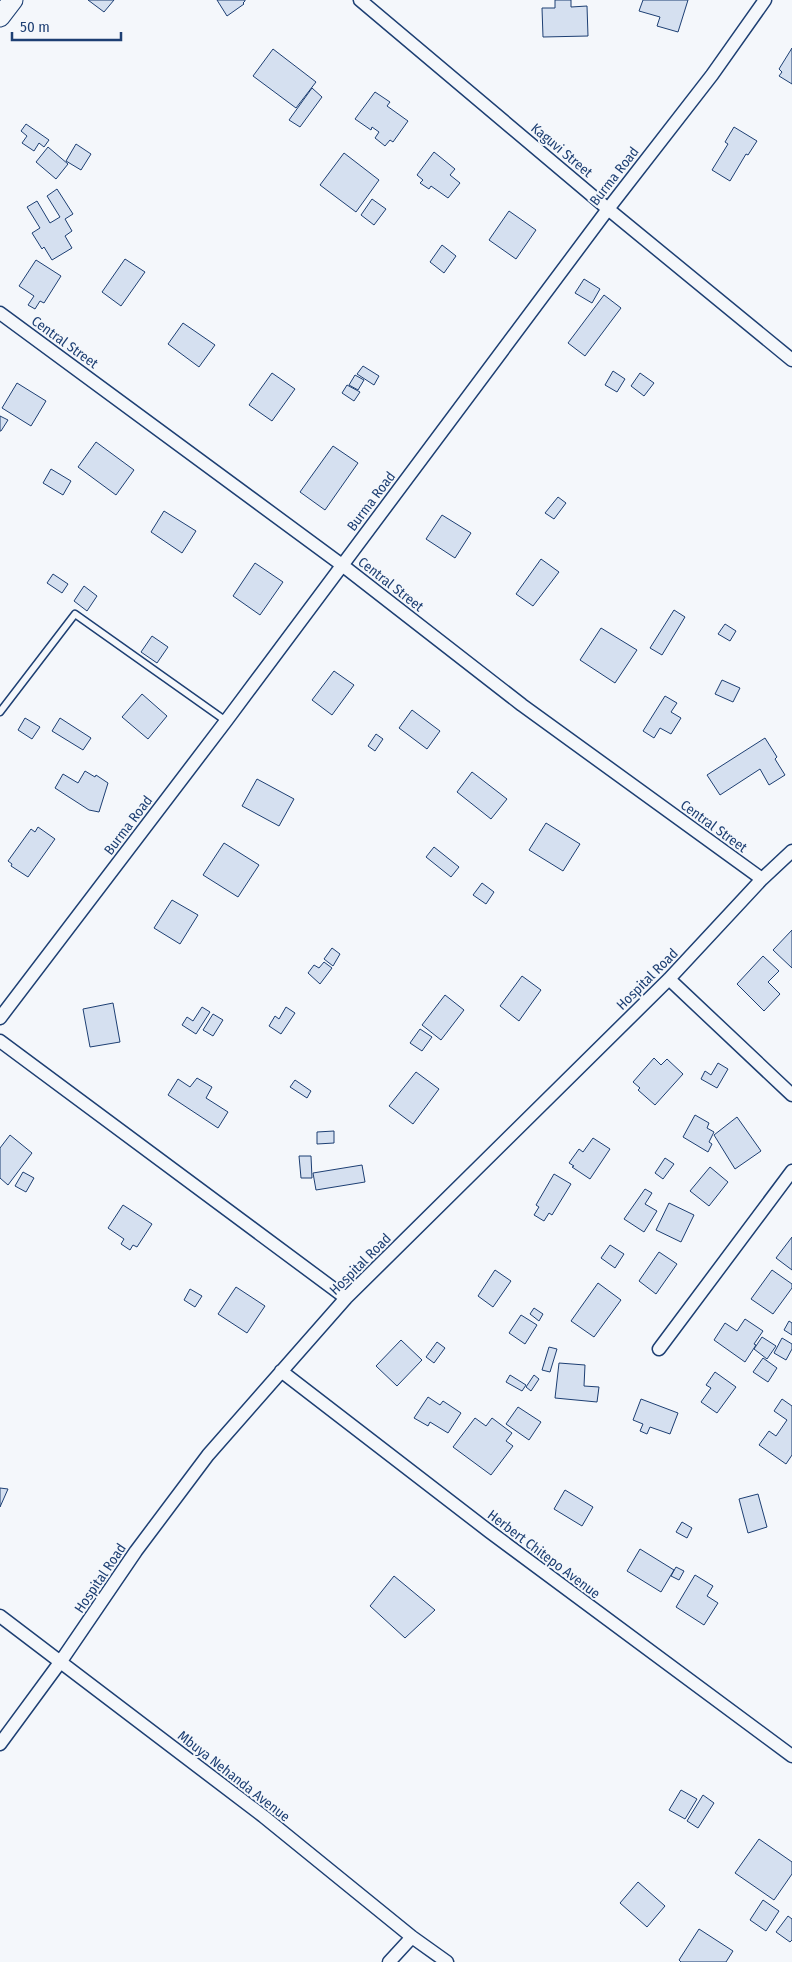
<svg xmlns="http://www.w3.org/2000/svg" width="792" height="1962" font-family="'Fira Sans Condensed',sans-serif">
  <rect width="100%" height="100%" fill="#f4f7fb"/>
  <path fill="#d5e0f0" stroke="#1d3f73" d="M88,0h26l-10,12z
    M217,0h28v1l-2,2 1,1 -17,12z
    M555,0h16v7l16,-1 1,30 -45,1 -1,-29h13z
    M643,0h45l-10,32 -21,-6 3,-9 -21,-6z
    M792,48v36l-13,-8 3,-4 -3,-3z
    M273,49l43,33 -20,26 -43,-32z
    M312,88l10,9 -22,30 -11,-7z
    M375,92l15,10 -3,4 21,15 -15,21 -3,-2 -5,6 -10,-8 4,-6 -7,-5 -1,3 -16,-11z
    M26,124l23,16 -5,7 -5,-4 -5,8 -12,-8 5,-7 -6,-5z
    M734,127l23,14 -9,14 -2,-1 -16,27 -18,-11 16,-26 -3,-2z
    M76,144l15,10 -10,16 -15,-9z
    M48,147l20,17 -12,15 -20,-17z
    M434,152l21,17 -5,6 10,8 -12,15 -17,-12 -2,3 -9,-6 3,-3 -6,-5z
    M344,153l35,27 -23,32 -36,-27z
    M57,189l16,25 -8,5 7,12 -7,5 7,12 -20,12 -8,-13 -2,2 -10,-16 8,-5 -13,-21 10,-6 13,22 10,-6 -13,-21z
    M372,199l14,10 -12,16 -13,-10z
    M509,211l27,19 -20,29 -27,-19z
    M442,245l14,11 -12,17 -14,-11z
    M125,259l20,13 -24,34 -19,-14z
    M36,260l25,16 -17,27 -4,-2 -5,8 -7,-4 6,-9 -15,-10z
    M584,279l16,10 -8,14 -17,-10z
    M604,295l17,13 -36,48 -17,-13z
    M183,323l32,22 -16,22 -31,-23z
    M363,366l16,10 -5,9 -17,-11z
    M613,371l12,8 -8,13 -12,-7z
    M272,373l23,16 -23,32 -23,-16z
    M640,373l14,10 -10,13 -13,-10z
    M355,375l9,5 -6,10 -9,-5z
    M17,383l29,18 -15,25 -29,-18z
    M347,385l13,7 -6,9 -12,-8z
    M0,416l8,4 -7,11h-1z
    M96,442l38,28 -18,25 -38,-28z
    M333,446l25,17 -33,47 -25,-18z
    M51,469l20,12 -8,14 -20,-12z
    M558,497l8,6 -12,16 -9,-6z
    M164,511l32,20 -14,22 -31,-21z
    M442,515l29,18 -16,25 -29,-19z
    M541,559l18,13 -26,34 -17,-12z
    M255,563l28,19 -23,33 -27,-19z
    M53,574l15,10 -6,9 -15,-10z
    M84,586l13,10 -10,15 -13,-10z
    M674,610l11,7 -23,38 -12,-7z
    M725,624l11,7 -6,10 -12,-7z
    M601,628l36,22 -22,33 -35,-23z
    M152,636l16,11 -11,16 -16,-11z
    M334,671l20,14 -22,30 -20,-15z
    M722,680l18,8 -7,14 -18,-8z
    M142,694l25,22 -19,23 -26,-22z
    M665,696l12,7 -6,9 10,6 -10,16 -11,-6 -6,10 -11,-7z
    M412,710l28,21 -13,18 -28,-21z
    M25,718l15,9 -8,12 -14,-9z
    M60,718l31,20 -8,12 -31,-19z
    M376,734l7,5 -8,12 -7,-5z
    M765,738l12,19 -2,2 10,16 -16,10 -9,-16 -40,26 -13,-20z
    M85,771l10,6 1,-2 12,8 -9,29 -10,-2 -34,-22 8,-14 15,9z
    M472,772l35,27 -16,20 -34,-27z
    M257,779l37,20 -15,27 -37,-20z
    M546,823l34,21 -17,27 -34,-21z
    M38,827l17,12 -27,38 -17,-11 1,-2 -4,-3 23,-32 4,3z
    M224,843l35,22 -21,32 -35,-22z
    M434,847l25,20 -8,10 -25,-20z
    M482,883l12,9 -8,12 -13,-9z
    M172,900l26,15 -18,29 -26,-16z
    M792,930v38l-19,-18z
    M332,948l8,6 -7,12 -9,-7z
    M763,956l16,15 -11,11 12,12 -16,17 -27,-27z
    M324,962l8,6 -12,16 -12,-11 6,-8 5,3z
    M522,976l19,14 -22,31 -19,-15z
    M445,995l19,15 -23,30 -19,-15z
    M113,1003l7,39 -30,5 -7,-38z
    M202,1007l8,5 -14,22 -14,-9 5,-8 6,4z
    M286,1007l9,6 -14,21 -12,-8 6,-10 4,3z
    M213,1014l10,6 -10,16 -10,-6z
    M420,1029l12,8 -10,14 -12,-8z
    M654,1058l7,7 6,-6 16,15 -28,31 -17,-15 2,-2 -7,-6z
    M718,1063l10,6 -11,19 -16,-9 4,-8 6,4z
    M416,1072l23,17 -26,35 -24,-18z
    M197,1078l15,9 -6,11 22,14 -10,16 -50,-33 10,-16 12,8z
    M295,1080l16,11 -4,7 -17,-11z
    M695,1115l14,8 -2,5 7,4 -5,10 3,2 -4,8 -25,-15z
    M737,1117l24,34 -26,18 -21,-34z
    M334,1131v12l-17,1v-12z
    M10,1135l22,18 -24,32 -8,-7v-30z
    M593,1138l17,11 -20,30 -18,-12 2,-1 -5,-3 10,-14 4,3z
    M299,1156h12l1,22h-11z
    M665,1158l9,6 -11,15 -8,-6z
    M362,1165l3,17 -49,8 -3,-17z
    M710,1167l18,15 -19,24 -19,-15z
    M23,1172l11,6 -8,14 -11,-6z
    M554,1174l17,10 -19,31 -3,-2 -5,8 -10,-6 5,-8 -3,-2z
    M645,1189l7,4 -7,11 12,7 -13,21 -20,-13z
    M669,1203l25,12 -13,27 -25,-12z
    M123,1205l29,19 -15,23 -4,-2 -3,5 -9,-6 3,-5 -16,-11z
    M792,1237v33l-16,-12z
    M610,1245l14,9 -9,14 -14,-10z
    M659,1252l18,12 -21,30 -17,-13z
    M495,1270l16,11 -18,26 -15,-11z
    M772,1270l20,14v4l-19,26 -22,-15z
    M598,1283l23,17 -27,37 -23,-16z
    M236,1287l29,19 -18,27 -29,-19z
    M190,1289l12,7 -7,11 -11,-7z
    M534,1308l9,6 -4,7 -9,-7z
    M521,1315l16,10 -12,19 -16,-11z
    M745,1319l18,12 -9,13 2,1 -11,17 -31,-22 11,-17 12,8z
    M789,1321l3,2v12l-8,-5z
    M762,1337l14,9 -9,13 -13,-10z
    M782,1338l10,6v5l-6,11 -12,-7z
    M401,1340l21,20 -25,26 -21,-20z
    M437,1342l8,6 -11,15 -8,-6z
    M549,1347l8,2 -7,23 -8,-2z
    M763,1358l14,10 -9,14 -15,-10z
    M559,1363l26,2 -1,21 15,1 -2,15 -42,-4z
    M715,1372l21,15 -19,26 -16,-11 10,-14 -5,-3z
    M510,1375l16,10 -4,6 -16,-9z
    M534,1375l5,4 -8,12 -5,-4z
    M428,1397l12,8 3,-4 18,12 -13,20 -18,-11 -2,4 -14,-8z
    M641,1399l37,14 -8,21 -20,-7 -3,7 -7,-3 3,-7 -10,-4z
    M782,1399l10,7v49l-6,9 -27,-19 10,-14 7,5 11,-16 -13,-9z
    M518,1407l23,15 -12,18 -23,-16z
    M475,1418l11,8 6,-8 20,15 -6,8 7,5 -22,29 -38,-28z
    M0,1488l8,1 -8,18z
    M565,1490l28,17 -11,19 -28,-17z
    M758,1494l9,33 -19,6 -9,-34z
    M682,1522l10,6 -5,10 -11,-6z
    M640,1549l34,21 -13,22 -34,-21z
    M676,1567l8,4 -5,9 -8,-4z
    M695,1575l18,11 -6,10 11,7 -14,22 -28,-18z
    M394,1576l41,34 -30,28 -35,-32z
    M681,1790l16,9 -12,20 -16,-9z
    M703,1795l11,8 -16,25 -11,-7z
    M759,1839l33,23v12l-18,26 -39,-27z
    M638,1882l27,24 -18,21 -27,-24z
    M763,1900l16,11 -13,20 -16,-11z
    M788,1916l4,3v21l-2,2 -14,-10z
    M699,1929l34,22 -7,11h-45l-2,-2z"/>
  <g fill="none" stroke-linecap="round" stroke-linejoin="round">
    <g stroke="#1d3f73" stroke-width="9">
      <path id="lane" d="M0,712l75,-98 151,107"/>
    </g>
    <g stroke="#1d3f73" stroke-width="15">
      <path id="street" d="M360,0l248,209 184,151
        M0,313l342,252 180,140 240,174
        M669,979l123,116
        M0,1018l226,-297 382,-512 104,-134 53,-75
        M0,1041l346,257
        M659,1349l133,-178
        M281,1371l209,161 302,224
        M0,1616l263,200 149,121 35,25
        M0,1744l61,-83 75,-110 72,-96 138,-157 323,-319 93,-100 30,-28
        M389,1962l23,-25"/>
    </g>
    <g stroke="#1d3f73" stroke-width="21">
      <path id="secondary" d="M0,17l13,-17"/>
    </g>
    <use href="#lane" stroke="#f4f7fb" stroke-width="6"/>
    <use href="#street" stroke="#f4f7fb" stroke-width="12"/>
    <use href="#secondary" stroke="#f4f7fb" stroke-width="19"/>
  </g>
  <g text-anchor="middle" stroke-width="4" stroke-linejoin="round" paint-order="stroke">
    <g font-size="14" fill="#1d3f73" stroke="#f4f7fb">
      <text transform="translate(562 150) rotate(40)" y="5">Kaguvi Street</text>
      <text transform="translate(614 176) rotate(-52)" y="5">Burma Road</text>
      <text transform="translate(65 342) rotate(36)" y="5">Central Street</text>
      <text transform="translate(371 501) rotate(-53)" y="5">Burma Road</text>
      <text transform="translate(391 584) rotate(38)" y="5">Central Street</text>
      <text transform="translate(128 825) rotate(-53)" y="5">Burma Road</text>
      <text transform="translate(714 826) rotate(36)" y="5">Central Street</text>
      <text transform="translate(647 979) rotate(-45)" y="5">Hospital Road</text>
      <text transform="translate(360 1264) rotate(-45)" y="5">Hospital Road</text>
      <text transform="translate(544 1554) rotate(37)" y="5">Herbert Chitepo Avenue</text>
      <text transform="translate(100 1578) rotate(-56)" y="5">Hospital Road</text>
      <text transform="translate(234 1776) rotate(38)" y="5">Mbuya Nehanda Avenue</text>
    </g>
  </g>
  <path d="M12 32v8h109v-8" fill="none" stroke="#1d3f73" stroke-width="2.5"/>
  <text x="20" y="32" font-size="15" fill="#1d3f73" stroke="#f4f7fb" stroke-width="4" paint-order="stroke">50 m</text>
</svg>
